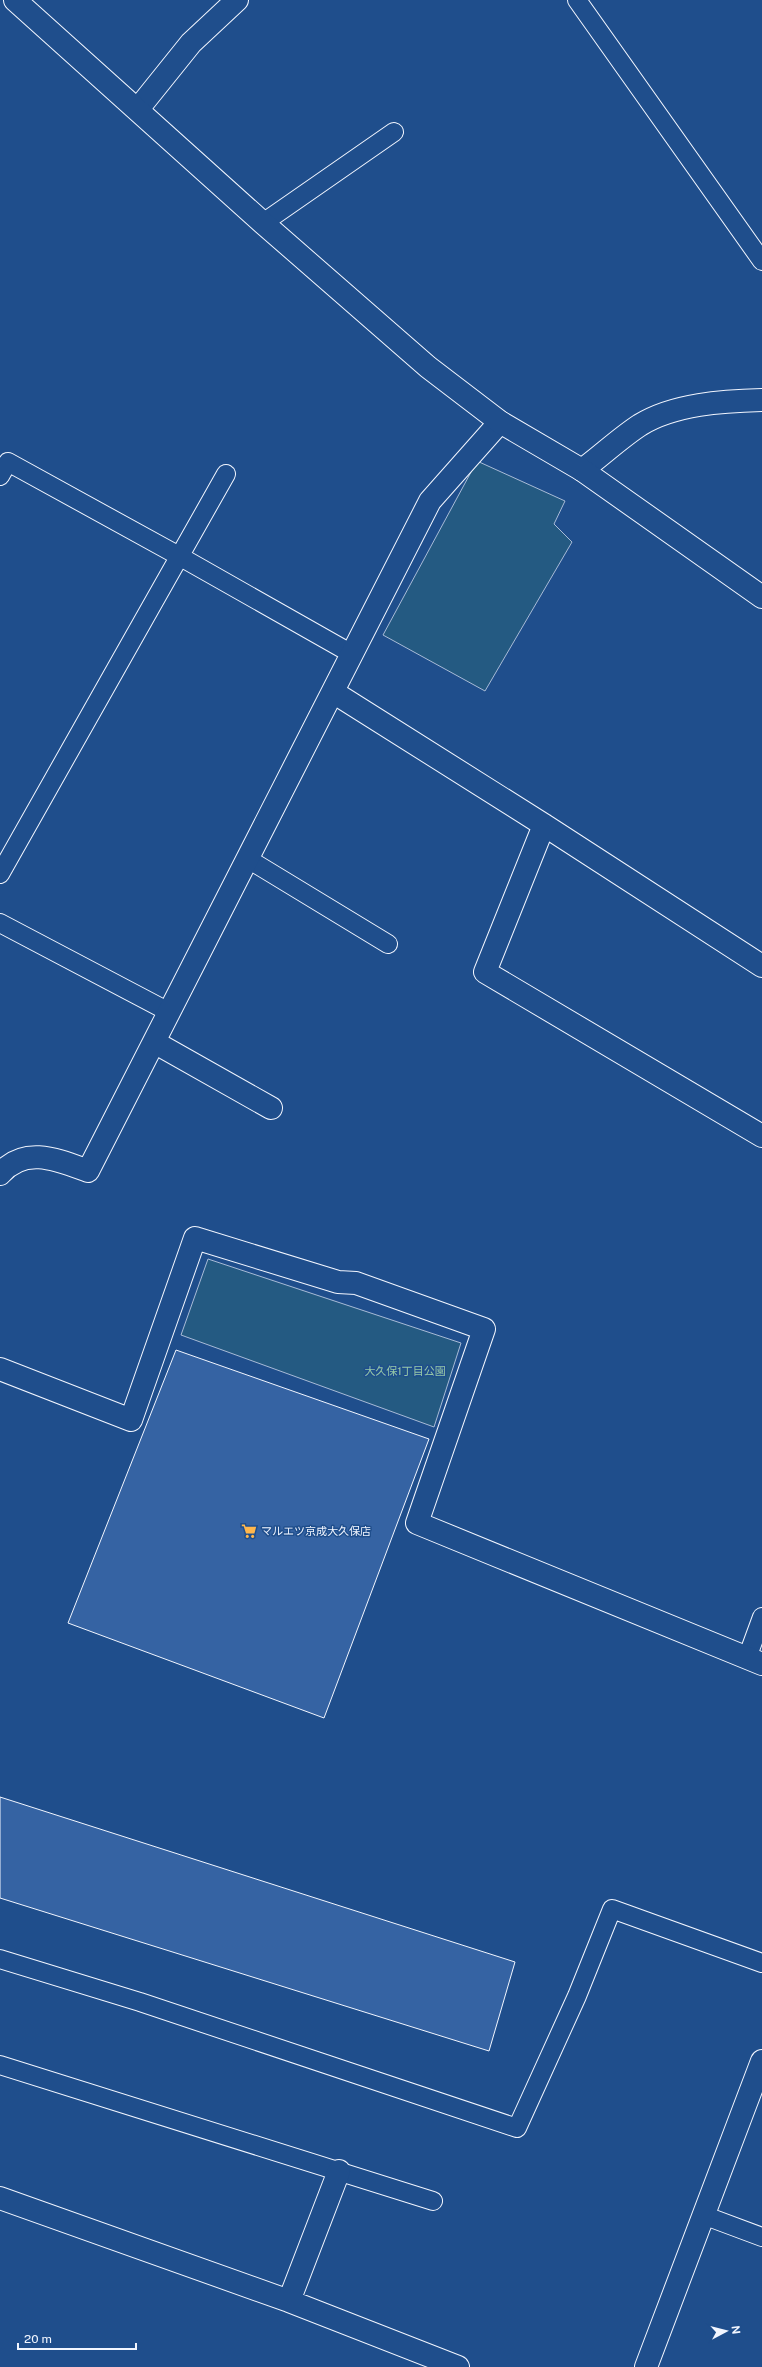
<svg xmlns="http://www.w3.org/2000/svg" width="762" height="2367" font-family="'Public Sans','Noto Sans JP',sans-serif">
  <rect width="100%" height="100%" fill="#1f4e8c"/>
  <path fill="#245a82" stroke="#a8bbd7" d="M477,461l88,40 -11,23 18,18 -87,149 -102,-56z
    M208,1259l253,84 -27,84 -253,-92z"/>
  <path fill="#3563a3" stroke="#f2f6ff" d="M176,1350l253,89 -105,279 -256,-95z
    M0,1797l515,165 -26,89 -489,-153z"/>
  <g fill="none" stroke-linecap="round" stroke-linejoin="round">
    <g stroke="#f2f6ff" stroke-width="20">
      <path id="service" d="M577,0l185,261
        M263,223l131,-91
        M0,476l8,-14 171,94 173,98
        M248,859l140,85
        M0,874l226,-400
        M0,923l169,89
        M747,1658l15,-41
        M0,1959l140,43 377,126 60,-132 35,-87 150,54
        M0,2065l433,136
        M703,2215l59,22"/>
    </g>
    <g stroke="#f2f6ff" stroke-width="24">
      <path id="minor" d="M138,109l53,-66 46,-43
        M582,470c19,-14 38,-32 58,-45 34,-21 83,-24 122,-25
        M333,692l211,133 218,141
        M544,825l-59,147 277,164
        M154,1042l117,66
        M0,1174c25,-29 58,-14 88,-3l342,-670 70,-79
        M0,1369l131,51 64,-182 143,44 18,1 128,46 -67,194 345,141
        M0,2198l289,103 169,66
        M289,2301l50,-130
        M646,2367l116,-306"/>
    </g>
    <g stroke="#f2f6ff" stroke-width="24">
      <path id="tertiary" d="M15,0l248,223 165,144 72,55 82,48 180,127"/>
    </g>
    <use href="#service" stroke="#1f4e8c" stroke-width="18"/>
    <use href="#minor" stroke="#1f4e8c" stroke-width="22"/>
    <use href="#tertiary" stroke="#1f4e8c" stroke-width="22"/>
  </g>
  <defs>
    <g id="supermarket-bare" transform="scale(1.2)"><path d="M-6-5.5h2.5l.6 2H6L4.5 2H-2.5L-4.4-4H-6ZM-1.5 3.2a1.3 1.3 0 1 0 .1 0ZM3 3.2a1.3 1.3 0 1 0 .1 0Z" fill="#ffb74d" stroke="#1f4e8c" stroke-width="2.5" paint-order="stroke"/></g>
  </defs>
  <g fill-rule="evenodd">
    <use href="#supermarket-bare" x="249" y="1531"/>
  </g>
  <g text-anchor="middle" stroke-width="3" stroke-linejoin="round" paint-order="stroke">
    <g font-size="11" fill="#97c8a6" stroke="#1f4e8c">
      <text x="405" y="1375">大久保1丁目公園</text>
    </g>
    <g font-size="11" fill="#f2f6ff" stroke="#1f4e8c" text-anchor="start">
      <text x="261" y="1535">マルエツ京成大久保店</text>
    </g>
  </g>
  <g transform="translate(726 2331) rotate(83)" stroke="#1f4e8c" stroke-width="3" paint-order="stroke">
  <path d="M0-3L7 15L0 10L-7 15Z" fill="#f2f6ff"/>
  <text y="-6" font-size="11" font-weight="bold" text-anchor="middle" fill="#f2f6ff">N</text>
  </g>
  <path d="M18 2343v6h118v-6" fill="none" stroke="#f2f6ff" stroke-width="2"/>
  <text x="24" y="2343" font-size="12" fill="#f2f6ff" stroke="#1f4e8c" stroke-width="3" paint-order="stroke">20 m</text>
</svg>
